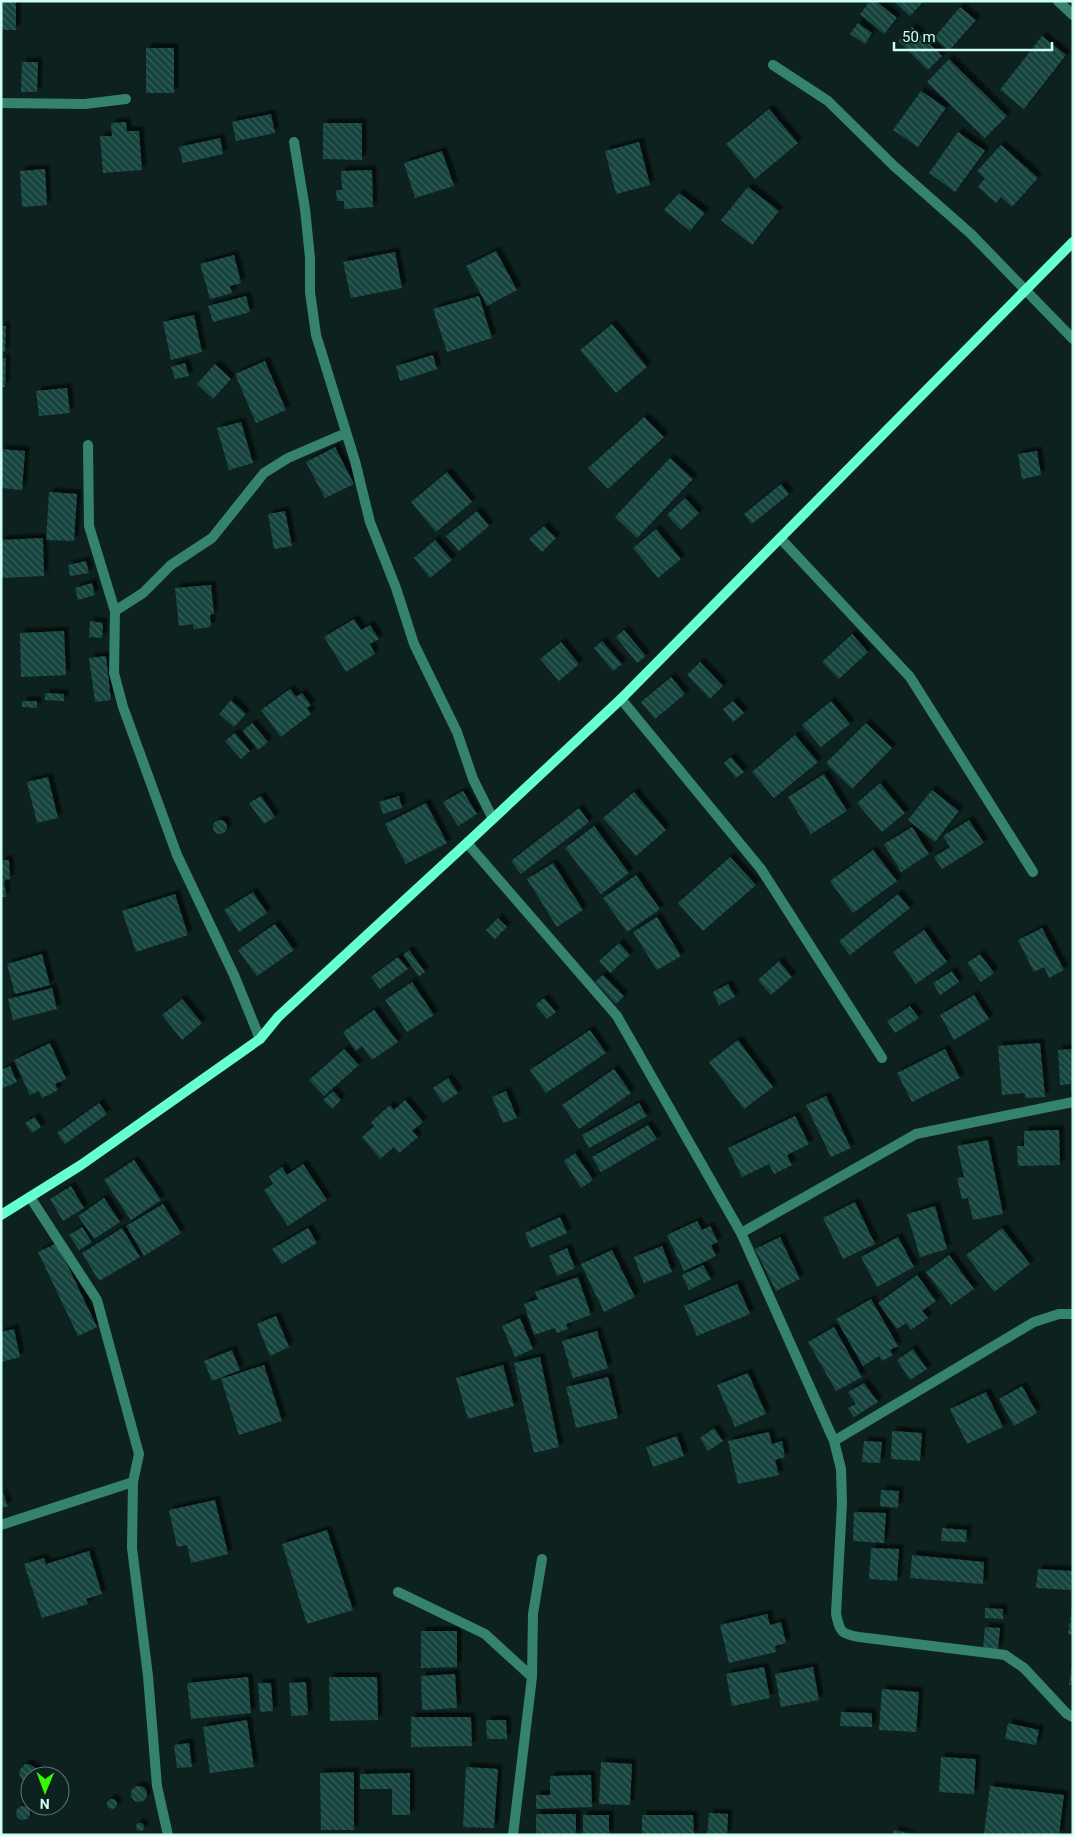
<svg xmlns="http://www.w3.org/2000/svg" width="1074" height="1836" font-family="Roboto,sans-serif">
  <defs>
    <pattern id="building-back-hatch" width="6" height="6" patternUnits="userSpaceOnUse" patternTransform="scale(1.25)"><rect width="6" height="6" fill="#18443f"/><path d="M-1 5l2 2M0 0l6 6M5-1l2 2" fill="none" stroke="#38605b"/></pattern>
    <filter id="shadow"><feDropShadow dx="4.5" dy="-4.5" stdDeviation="1" flood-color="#0009"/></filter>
  </defs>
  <rect width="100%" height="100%" fill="#0d221f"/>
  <path fill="url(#building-back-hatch)" filter="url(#shadow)" d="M1,1h15v29h-15z
    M870,1h6l21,17 -13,16 -24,-20z
    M894,1h30l-14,15z
    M960,7l16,13 -27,31 -15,-13z
    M858,23l14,10 -7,11 -15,-10z
    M912,27l30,29 -14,14 -30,-29z
    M1042,36l24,19 -42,54 -24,-19z
    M146,48h28v45h-28z
    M949,59l58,57 -22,22 -58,-56z
    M22,62h16l-1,30h-16z
    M921,91l25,17 -28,39 -25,-17z
    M769,109l29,34 -43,36 -29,-35z
    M271,114l4,19 -39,8 -4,-19z
    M126,122l1,9h12l3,39 -39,3 -3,-37h12l-1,-13z
    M323,123h39v37l-39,-1z
    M958,132l27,19 -30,41 -26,-19z
    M220,138l3,16 -40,9 -4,-16z
    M639,142l11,43 -34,9 -11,-43z
    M1001,145l37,33 -26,29 -11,-10 -5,6 -18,-16 7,-9 -8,-7z
    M442,151l12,35 -39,12 -11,-35z
    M45,169l2,36 -25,2 -2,-36z
    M372,170l1,37 -29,2v-8h-7l-1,-11h6l-1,-19z
    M748,187l31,24 -27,34 -31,-25z
    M679,193l26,20 -15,18 -26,-21z
    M496,251l21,39 -30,16 -21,-40z
    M395,252l7,36 -51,10 -8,-36z
    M234,255l7,28 -11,3 2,7 -22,6 -10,-35z
    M246,296l4,16 -37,10 -5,-16z
    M479,296l13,42 -45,14 -14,-43z
    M194,315l8,37 -31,8 -8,-38z
    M612,324l35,43 -31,26 -36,-43z
    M1,326h5l-1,26h-4z
    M433,355l4,14 -37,12 -4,-15z
    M1,358h5l-1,29h-4z
    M265,361l21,49 -30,13 -21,-49z
    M185,363l4,13 -14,3 -4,-12z
    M215,364l16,15 -18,20 -16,-15z
    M67,388l3,25 -31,3 -3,-25z
    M644,417l20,20 -56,52 -20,-21z
    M241,422l12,41 -24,7 -12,-42z
    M335,447l19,37 -29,14 -19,-36z
    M1,449l24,2 -3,39 -21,-2z
    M1037,451l4,24 -19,4 -4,-25z
    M670,458l23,21 -56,59 -22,-21z
    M447,472l25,30 -36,30 -25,-30z
    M781,484l8,10 -37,30 -8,-10z
    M49,492l28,2 -3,47 -28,-1z
    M685,498l14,15 -18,17 -14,-15z
    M285,511l7,35 -18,3 -6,-35z
    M477,511l12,15 -30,25 -13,-15z
    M544,526l12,12 -14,14 -13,-13z
    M656,529l25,30 -23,19 -25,-30z
    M43,538l1,38 -43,2v-38z
    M435,540l17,20 -22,18 -16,-20z
    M86,561l3,12 -19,3 -2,-11z
    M92,583l3,12 -17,5 -3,-12z
    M211,585l3,29 -4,1 1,12 -17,2 -1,-5 -14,2 -4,-38z
    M354,619l7,11 9,-5 9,14 -9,5 5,10 -29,18 -22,-35z
    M90,621l13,2 -1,15 -13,-1z
    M624,630l22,26 -9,7 -21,-26z
    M64,631l2,44 -45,2 -1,-44z
    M852,634l16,18 -29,27 -17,-17z
    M602,641l20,23 -9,7 -19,-23z
    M561,642l18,22 -20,17 -19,-22z
    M106,656l5,44 -16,2 -6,-44z
    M700,662l23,24 -13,13 -23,-24z
    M671,677l14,17 -30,25 -14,-17z
    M290,689l6,8 6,-4 9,12 -4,3 4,6 -30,23 -20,-27z
    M45,693l19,1v7l-19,-1z
    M231,700l15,14 -12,13 -15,-13z
    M22,701h15v7l-15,-1z
    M733,701l11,12 -11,9 -10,-13z
    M831,701l19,23 -29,23 -19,-22z
    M252,723l16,19 -10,8 -15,-19z
    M866,723l26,25 -40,41 -26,-26z
    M235,733l15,18 -9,8 -16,-18z
    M795,735l23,27 -44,36 -22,-26z
    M731,757l13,15 -8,6 -12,-15z
    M824,774l23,37 -36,23 -23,-37z
    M48,777l10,41 -21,5 -10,-41z
    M880,783l25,30 -23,19 -25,-29z
    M932,790l27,21 -24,31 -27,-22z
    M463,791l14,23 -19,12 -15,-24z
    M634,792l32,38 -30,26 -33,-38z
    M261,796l14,21 -11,7 -15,-21z
    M399,796l3,12 -19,6 -4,-12z
    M426,803l21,40 -41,21 -21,-40z
    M579,808l10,14 -68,52 -10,-13z
    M969,820l15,23 -42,26 -8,-12 16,-10 -7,-11z
    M213 827a7 7 0 1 1 14 0a7 7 0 1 1-14 0Z
    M594,826l35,47 -28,21 -36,-46z
    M912,827l17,27 -28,18 -17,-28z
    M873,850l24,31 -44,32 -23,-32z
    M730,857l26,28 -53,46 -25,-28z
    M1,860h8l1,19 -6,1 2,17h-5z
    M553,863l30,47 -26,17 -30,-48z
    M636,875l24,34 -33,23 -24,-34z
    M253,892l14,21 -28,19 -15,-22z
    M175,894l13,41 -52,17 -14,-41z
    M898,894l12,14 -60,47 -11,-14z
    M657,917l24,39 -24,14 -24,-38z
    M498,918l9,9 -12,12 -9,-9z
    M275,924l19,26 -37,26 -19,-26z
    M1042,928l22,42 -15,8 -5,-11 -10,5 -16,-32z
    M924,930l23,32 -31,22 -23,-32z
    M619,943l11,12 -20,18 -11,-12z
    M409,950l16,22 -6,4 -16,-21z
    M42,954l8,31 -35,9 -8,-30z
    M980,954l14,19 -13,9 -14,-19z
    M398,957l10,12 -28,20 -9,-12z
    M779,961l13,16 -21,18 -13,-15z
    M952,971l7,11 -19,13 -7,-12z
    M603,975l21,21 -8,8 -21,-22z
    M412,982l22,33 -27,17 -22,-32z
    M728,984l7,13 -16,8 -6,-13z
    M52,988l5,21 -44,11 -5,-21z
    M974,995l15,24 -35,21 -14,-25z
    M544,998l12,14 -9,7 -12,-14z
    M182,999l20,24 -20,17 -20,-25z
    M910,1006l9,12 -24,15 -8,-12z
    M374,1010l24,32 -26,18 -10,-14 -6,5 -13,-19z
    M590,1030l16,23 -60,40 -16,-23z
    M738,1040l35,47 -29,22 -35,-47z
    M50,1043l16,36 -11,5 3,6 -16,8 -3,-7 -9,4 -16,-35z
    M1040,1043l5,54 -20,1v-5l-23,2 -4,-49z
    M344,1049l15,16 -35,31 -15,-16z
    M945,1049l15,29 -48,24 -15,-29z
    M1073,1049v43h-2v-8l-11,1 -2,-35z
    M10,1066l7,16 -16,7v-19z
    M614,1069l17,24 -52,36 -17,-24z
    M448,1078l10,15 -15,10 -10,-15z
    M333,1091l8,9 -9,9 -9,-9z
    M506,1091l11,27 -14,5 -11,-26z
    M826,1096l25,52 -20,9 -25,-52z
    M405,1100l18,22 -11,9 6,6 -19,16 -5,-6 -14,12 -18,-22 12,-11 -3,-4 19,-17 4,5z
    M99,1103l8,11 -42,30 -8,-11z
    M639,1103l8,13 -58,32 -7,-13z
    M795,1116l14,28 -22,11 5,10 -18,9 -5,-10 -27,13 -14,-29z
    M35,1117l6,10 -9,6 -7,-10z
    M648,1125l9,14 -56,33 -9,-15z
    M1059,1130l1,35 -42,1 -1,-20h7v-15z
    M988,1140l15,74 -30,6 -5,-22 -6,1 -5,-21 7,-1 -7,-31z
    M575,1153l18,27 -12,8 -17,-27z
    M134,1160l27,40 -30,20 -27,-40z
    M303,1164l24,36 -39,26 -24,-36 9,-6 -4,-8 13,-9 5,8z
    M71,1186l13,22 -21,13 -13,-22z
    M104,1198l16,24 -26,17 -16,-23z
    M855,1202l20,42 -32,15 -20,-41z
    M163,1204l18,29 -37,23 -18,-30z
    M935,1206l12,43 -27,8 -13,-43z
    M560,1217l7,16 -36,15 -6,-15z
    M697,1221l5,9 8,-4 8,16 -7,3 5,11 -32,15 -17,-36z
    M82,1227l10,15 -13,8 -10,-15z
    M122,1228l18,29 -41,24 -17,-28z
    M308,1228l9,15 -35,21 -10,-15z
    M1002,1228l28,36 -36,28 -28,-37z
    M780,1237l20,42 -24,12 -21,-42z
    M898,1237l16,30 -37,20 -16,-30z
    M57,1243l40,84 -19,9 -40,-84z
    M662,1246l10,26 -28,11 -10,-26z
    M567,1248l8,20 -18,8 -8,-20z
    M612,1250l23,47 -31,15 -23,-48z
    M949,1255l25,34 -23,16 -25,-33z
    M703,1265l8,14 -22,11 -7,-15z
    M917,1275l19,26 -14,10 6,7 -17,12 -5,-7 -9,6 -19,-26z
    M578,1277l13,38 -25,9 2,5 -11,4 -2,-5 -21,7 -10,-31 14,-5 -3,-7z
    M737,1284l13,30 -53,22 -13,-30z
    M871,1299l27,47 -8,4 3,5 -11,6 -3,-5 -16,10 -27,-47z
    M276,1316l13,31 -19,9 -13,-32z
    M520,1318l13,31 -18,8 -13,-31z
    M834,1327l28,50 -26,14 -28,-49z
    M14,1329l6,28 -19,5v-30z
    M597,1331l11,37 -35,10 -11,-37z
    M913,1349l14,20 -17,11 -13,-20z
    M232,1350l8,20 -28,11 -8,-20z
    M540,1357l19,90 -25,6 -20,-90z
    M264,1365l18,56 -43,14 -18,-56z
    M503,1365l11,41 -46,13 -12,-41z
    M748,1373l18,41 -31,13 -18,-42z
    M608,1377l10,41 -42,10 -10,-41z
    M864,1383l14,19 -24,15 -6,-9 8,-4 -8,-12z
    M1022,1386l15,27 -23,13 -15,-27z
    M986,1392l17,35 -36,17 -17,-35z
    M714,1428l9,13 -15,10 -8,-13z
    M892,1431l30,2 -2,28 -29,-2z
    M769,1432l3,12 10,-3 3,16 -10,3 4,15 -41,9 -10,-43z
    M677,1436l7,20 -31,11 -7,-20z
    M864,1441l18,1 -2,21 -18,-1z
    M1,1489l7,17 -7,3z
    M881,1490l18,1 -1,17 -18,-2z
    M215,1500l13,54 -37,9 -4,-18 -10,2 -8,-37z
    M854,1512l32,1 -2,30 -31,-2z
    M942,1528l25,2 -1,12 -25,-1z
    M327,1530l26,80 -46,14 -25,-80z
    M871,1548l28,1 -2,32 -28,-2z
    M89,1551l13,43 -16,5 2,5 -46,14 -18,-54 20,-6 2,6z
    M912,1555l72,7 -1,22 -73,-6z
    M1038,1569l34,2 -1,19 -35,-2z
    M985,1608l18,1v10l-18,-1z
    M1072,1608h1v27l-5,-1z
    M767,1614l3,11 11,-3 5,21 -11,3 1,6 -47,11 -9,-38z
    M985,1627l15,1 -2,22 -15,-1z
    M421,1631h36v36l-36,1z
    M1072,1666h1v19h-4z
    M764,1667l6,31 -38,8 -6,-32z
    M813,1667l6,33 -38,7 -6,-33z
    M455,1674l2,34 -35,2 -1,-34z
    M248,1677l3,36 -60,6 -4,-36z
    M329,1677h48l1,43 -48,1z
    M306,1682l2,33 -17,1 -2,-33z
    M258,1683h13l2,28 -13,1z
    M882,1689l37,3 -3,40 -37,-2z
    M841,1712l31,1v14l-32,-1z
    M411,1717h60l1,29 -61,1z
    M247,1720l7,47 -44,6 -7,-46z
    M486,1720h20l1,19h-20z
    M1008,1723l31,7 -3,15 -31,-6z
    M189,1743l3,24 -15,1 -3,-23z
    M941,1757l35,2 -2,35 -35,-2z
    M601,1762l31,2 -2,41 -31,-1z
    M25,1764h4l8,5 -1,7h-6v5l-7,-1 -3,-4 -1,-5z
    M466,1767l32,2 -4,59 -31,-1z
    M354,1772v58h-33l-1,-57z
    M410,1773v42h-18v-26h-32v-15z
    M591,1775l1,32 -56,2v-14h14v-19z
    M990,1786l74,9 -5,40 -75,-1z
    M131 1794a8 8 0 1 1 16 0a8 8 0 1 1-16 0Z
    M107 1804a5 5 0 1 1 10 0a5 5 0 1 1-10 0Z
    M16 1813a7 7 0 1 1 14 0a7 7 0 1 1-14 0Z
    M709,1813l19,1 -1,21h-20z
    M536,1814h40v21h-40z
    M583,1815h26v20h-26z
    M642,1815h51l1,20h-52z
    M136 1827a4 4 0 1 1 8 0a4 4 0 1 1-8 0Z
    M894,1830l17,4v1h-18z"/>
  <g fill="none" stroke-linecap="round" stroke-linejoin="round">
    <path stroke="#36836d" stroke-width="10" d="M1058,1l15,14
      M773,65l55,36 66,65 77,68 102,105
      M1,103l84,1 41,-5
      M294,142l11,67 5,49v34l6,43 39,126 15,61 26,66 18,56 43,88 16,47 20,40
      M88,445l1,81 26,85 -1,62 9,34 54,148 57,120 26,64
      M780,538l130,139 123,195
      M115,611l28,-18 28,-28 41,-27 52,-65 24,-15 58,-25
      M621,699l140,170 121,189
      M467,843l150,173 124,217 93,208 7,28 1,34 -6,111c4,18 5,20 23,23l146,18 19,13 43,46 6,3
      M30,1197l67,103 42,154 -6,28 -1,66 16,128 9,110 11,49
      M741,1233l175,-99 157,-32
      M834,1441l200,-119 25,-8h14
      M1,1525l132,-43
      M398,1592l87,42 47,43
      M513,1835l19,-158 1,-63 9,-55"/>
    <path stroke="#65ffd2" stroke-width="10" d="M1,1215l80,-50 179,-126 18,-22 189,-174 154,-144 452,-457"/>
  </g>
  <rect width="1074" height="1836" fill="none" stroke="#cefff5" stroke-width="5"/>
  <g transform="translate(45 1791) rotate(181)"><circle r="24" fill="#0d221f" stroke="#5a7a75"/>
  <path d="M0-4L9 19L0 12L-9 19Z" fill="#36f900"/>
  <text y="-8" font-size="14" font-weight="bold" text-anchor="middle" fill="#cefff5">N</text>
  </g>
  <path d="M894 42v8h158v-8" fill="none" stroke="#cefff5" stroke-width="2.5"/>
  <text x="902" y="42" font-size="15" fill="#cefff5" stroke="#0d221f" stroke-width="4" paint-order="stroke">50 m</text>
</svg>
